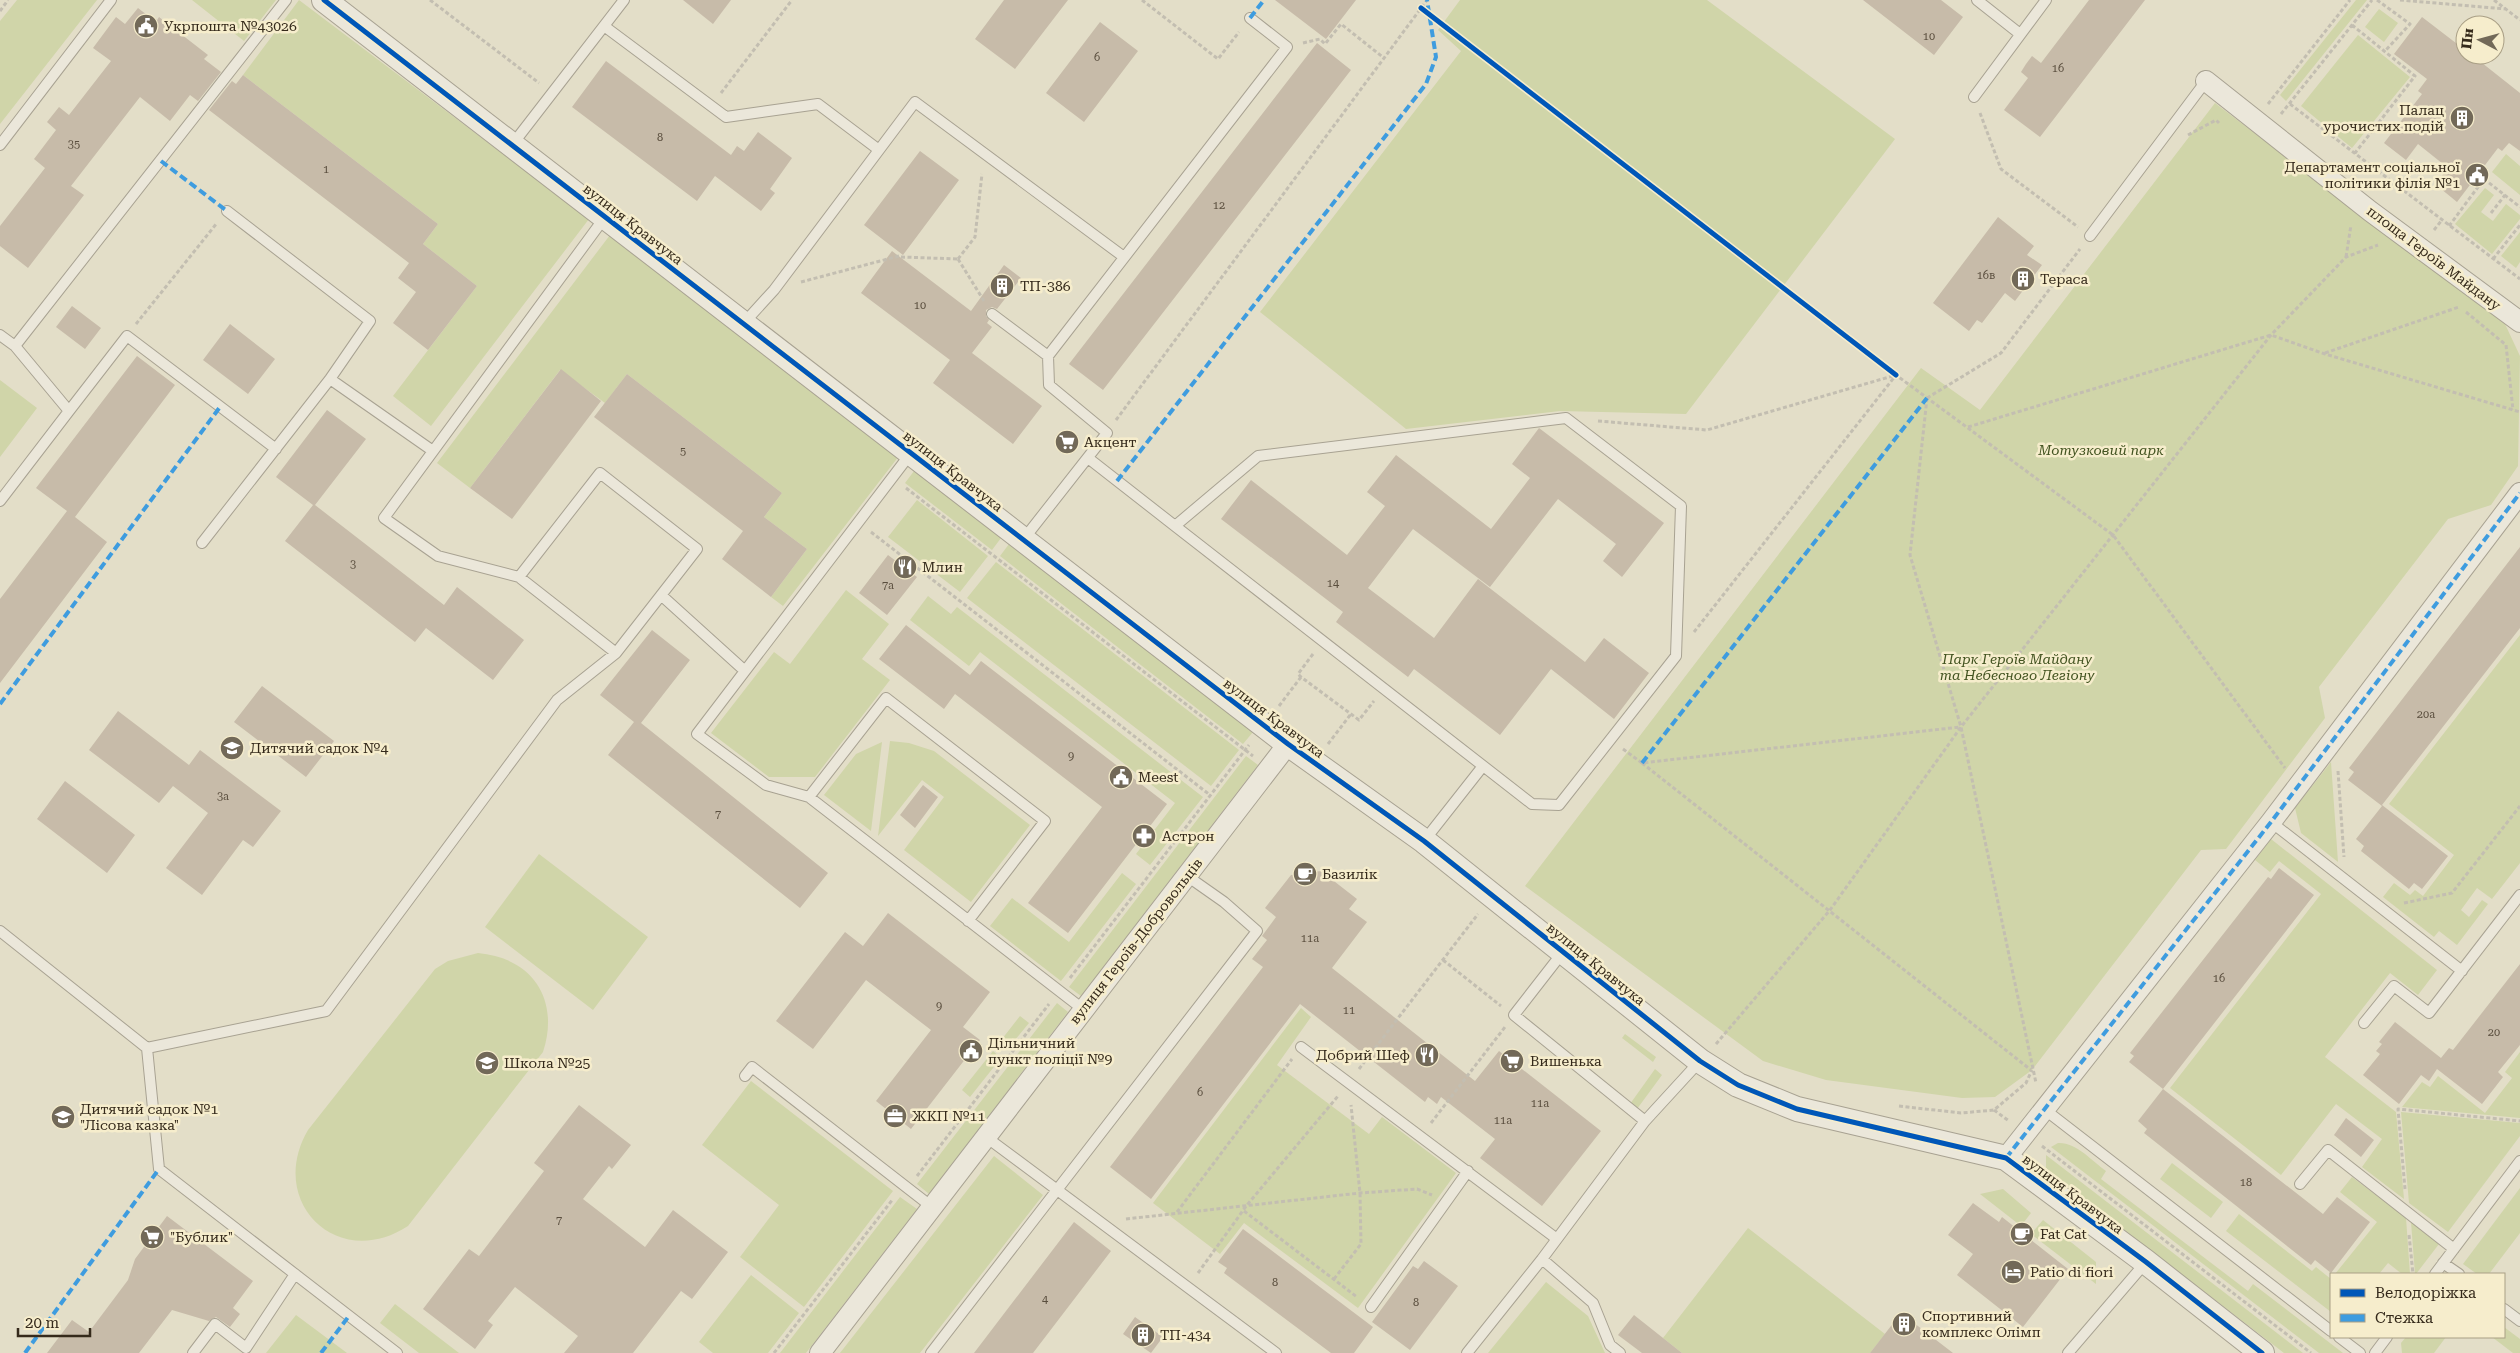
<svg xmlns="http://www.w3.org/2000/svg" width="2520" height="1353" font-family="'Roboto Serif',serif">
  <rect width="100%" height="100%" fill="#e3dec8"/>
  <path fill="#d0d5a9" d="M17,0h80l-97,124v-103z
    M192,0h84l-32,41z
    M299,0l290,219 -158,207 -38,-30 84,-110 -54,-42 15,-20 -195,-149z
    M1460,0h247l188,139 -209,275 -126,-3 -154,18 -146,-117 201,-261 -23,-21z
    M2356,0h11l-81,101 -6,-6z
    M2379,9l19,14 -14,19 -19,-15z
    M2358,35l52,42 -58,71 -51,-42z
    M2215,103l290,221 15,32 -2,110 -27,39 -43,14 -129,168 6,31 -99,131 -25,1 -169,220 -37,27 -33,1 -136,-18 -63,-19 -238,-175 396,-518 59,42z
    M2506,154l14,12v29l-28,-23z
    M2485,188l9,7 -13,17 12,9 13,-17 14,11v4l-28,35 -37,-30z
    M2520,232v30l-4,6 -15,-12z
    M610,235l289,221 -116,150 -12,-9 36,-48 -43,-32 18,-24 -155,-119 -22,29 -45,-33 -90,118 -33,-25z
    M0,380l37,28 -37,49z
    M914,471l87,67 -9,12 -87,-67z
    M917,500l71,56 -28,36 -72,-55z
    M1009,544l244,188 -10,12 -243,-188z
    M996,562l243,188 -28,36 -244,-188z
    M846,590l43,34 -27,35 28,21 -75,97h-46l-58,-44 63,-81 16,12z
    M928,596l23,18 6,-7 246,190 -53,68 -14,-11 39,-51 -195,-151 -11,14 -59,-46z
    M2520,635v228l-28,36 -15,-11 -16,22 8,7 13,-17 6,4 -31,41 -18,-14 -5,6 -51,-40 11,-14 16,12 5,-5 8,6 31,-41 -65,-51z
    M890,741l19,2 25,8 96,74 -59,77 -67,-52 40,-53 -22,-17 -44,56z
    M882,742l-11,89 -47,-36 32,-41z
    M1246,756l12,9 -177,231 -12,-9z
    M2331,762l7,100 -37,-29 -6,-25z
    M2271,839l166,131 -19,25 -28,-22 -65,84 71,55 8,87 -42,-32 20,-28 -46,-35 -55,71 -111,-87 151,-194 -42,-33 -9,11 -15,-12z
    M539,854l109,83 -55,73 -108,-83z
    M1122,873l14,11 -75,97 -71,-55 22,-28 57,44z
    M478,953c55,5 82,47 65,99l-135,174c-70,46 -142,-24 -100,-96l127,-161 13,-8z
    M1057,1003l11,9 -139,182 -12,-10z
    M1301,1008l10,9 -34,48 92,69 13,-17 74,56 -98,135 -114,-85 -24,31 -67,-51z
    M1020,1016l9,7 -19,23 -8,-7z
    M1625,1034l31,23 -3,5 -31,-24z
    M993,1051l8,7 -31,39 -8,-7z
    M2520,1052v66l-118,-11 20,-25 8,5 8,-11 47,37 27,-35 -7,-6z
    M1655,1069l7,6 -25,34 -7,-5z
    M751,1081l142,110 -89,116 -64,-50 39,-52 -77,-60z
    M2401,1112l119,11v13l-72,96 -39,-29z
    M2058,1143c18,-1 34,18 48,28l-5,8 147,112 5,-7 90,69h-24l-268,-206z
    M2046,1155l257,198h-19l-233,-179 -5,-6z
    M994,1156l49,39 -123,158h-80z
    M2172,1163l51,39 -12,16 -51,-39z
    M2352,1177l54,41 4,56h-8l-14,-11 -9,11h-44l42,-52 -37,-30z
    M2520,1188v45l-31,41h-12l-14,-10z
    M2003,1189l28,24 -10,13 -41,-32z
    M900,1197l17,12 -111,144h-26z
    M2239,1214l73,57 4,-4 15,12v33l-105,-81z
    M2043,1220l53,42v22l-65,-50z
    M2411,1222l28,22 -23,30h-1z
    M1748,1228l137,106 -15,19h-188l-19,-15z
    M751,1275l48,38 -31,40h-55l-14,-11z
    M1546,1282l42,34 17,37h-117z
    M395,1304l64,49h-40l-39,-30z
    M296,1315l51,38h-81z
    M2504,1327l16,12v14h-7l-21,-16h12z
    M2406,1337h40l-12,16h-32l-1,-10z"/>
  <path fill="#c7bba9" d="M683,0h48l-18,24z
    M1004,0h64l-53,69 -40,-30z
    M1275,0h81l-30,39z
    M1863,0h78l22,17 -29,38z
    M2089,0h56l-105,137 -36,-27 24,-32 -7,-6 5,-8 6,-8 9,7z
    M138,8l18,14 3,-5 49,38 -4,4 17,13 -23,29 -8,-6 -20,26 -30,-24 -69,89 13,9 -56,73 -28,-22v-20l45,-58 -11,-9 22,-29 -9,-8 12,-15 10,8 42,-54 -18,-13 23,-31 9,7z
    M2422,17l43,33v5h7l48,38v58l-11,-8 -7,8 -4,-3 -41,54 -22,-18 13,-16 -30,-24 -12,16 -22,-17 38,-49 -4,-3 9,-12 -33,-25z
    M1100,22l38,29 -54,71 -38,-29z
    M1317,43l34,27 -248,320 -34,-26z
    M606,61l125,94 6,-9 7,5 14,-19 34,26 -22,31 5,4 -14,18 -46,-35 -18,25 -125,-94z
    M243,75l195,149 -15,20 54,42 -49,64 -35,-27 23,-31 -18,-14 11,-15 -200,-153 23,-29 4,3z
    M920,151l39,29 -56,75 -39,-30z
    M1998,217l36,29 -7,9 15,10 -27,36 -10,-8 -23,30 -5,-3 -8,11 -36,-28z
    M892,251l79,60 33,-46 17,13 -24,31 -5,-2 -6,3v6l3,4 -2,3 5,4 -20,26 70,53 -29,38 -80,-61 17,-23 -89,-67z
    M72,306l29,22 -16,21 -29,-22z
    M230,324l45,35 -27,35 -45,-34z
    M137,356l38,29 -100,132 32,25 -107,141v-84l67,-88 -31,-23z
    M561,369l40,32 -89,118 -42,-31z
    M627,374l155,119 -18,24 43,32 -36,48 -49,-38 21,-28 -149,-114z
    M327,410l39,29 -51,66 129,100 13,-18 67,53 -31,40 -67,-52 -11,14 -130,-101 28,-36 -37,-28z
    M1539,428l125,95 -42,54 -19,-16 13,-17 -58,-45 -68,88 -77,-58 -45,59 66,50 44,-59 107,83 19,-24 45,35 -35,46 -63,-50 -51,66 -86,-66 -6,8 -72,-55 7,-10 -122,-93 30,-39 96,75 38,-49 -18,-14 29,-37 95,74 39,-51 -18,-14z
    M2520,547v81l-138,177 66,51 -26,33 -8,-6 -5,6 -48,-38 3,-5 -8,-7 26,-33 -34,-26 6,-8 -5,-4z
    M888,555l29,22 -30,38 -28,-22z
    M906,625l64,50 11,-14 186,143 -99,129 -40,-30 74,-96 -147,-113 -11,15 -65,-50z
    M652,630l38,30 -49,63 187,150 -28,35 -192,-153 26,-33 -34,-27z
    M262,686l72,55 -28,36 -72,-55z
    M118,711l71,54 11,-15 81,61 -28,36 -10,-7 -41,55 -36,-27 42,-55 -35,-27 -14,17 -70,-53z
    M65,781l70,54 -28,38 -70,-54z
    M923,785l15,12 -23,31 -15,-13z
    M2279,868l35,27 -151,194 -34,-27 5,-6 -4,-3 138,-176 3,2z
    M1321,871l36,28 -8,10 18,13 -35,46 143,113 24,-30 102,80 -59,75 -62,-48 15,-19 -54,-42 -4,7 -9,-7 -3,5 -125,-98 -149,195 -41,-32 153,-200 -11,-8 15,-19 -5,-4 14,-19 -11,-9 26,-33z
    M888,913l102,79 -27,35 17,13 -69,89 -35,-28 55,-71 -65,-50 -53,69 -37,-28 69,-89 18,14z
    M2520,964v81l-22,27 5,5 -21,27 -45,-35 -8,12 -8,-6 -22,29 -36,-29 17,-21 -4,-3 6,-7 -3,-2 16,-20 46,36 8,-10 4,2z
    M2163,1089l160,125 14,-17 33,25 -39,51 -16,-13 -4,5 -167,-132 3,-4 -9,-8z
    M579,1105l52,40 -19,24 -3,-3 -26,33 62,48 28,-37 55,42 -36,47 -11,-8 -48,62h-69l14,-17 -63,-49 -27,34 5,4 -18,24 -52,-40 46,-60 10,7 65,-85 -10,-8z
    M2346,1118l28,22 -13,17 -27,-22z
    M1973,1203l26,19 3,-5 66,52 -45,58 -66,-52 16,-21 -25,-19z
    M167,1216l86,65 -20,27 7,6 -10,13 -14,-10 -7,4 -37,-11 -33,43h-92l25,-33 17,12 39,-52 7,-21z
    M1074,1222l37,29 -78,102h-59z
    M1243,1229l130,98 -19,26h-23l-107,-80 3,-5 -9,-6z
    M1424,1261l34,25 -48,64 -38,-28 41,-56 5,3z
    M1901,1313l52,40h-83z
    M1634,1315l48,38h-40l-24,-18z
    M1135,1317l28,20 -12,16 -28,-19z"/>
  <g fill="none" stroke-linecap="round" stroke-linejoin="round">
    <g stroke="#a8a292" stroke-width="12">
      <path id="service" d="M1977,0l43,34
        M604,26l122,91 92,-13 61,46
        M1974,97l72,-97
        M0,145l111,-145
        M512,145l112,-145
        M2090,236l116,-155
        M992,314l56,42
        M743,324l31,-34 141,-188 209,155
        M0,335l15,11 54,65 -69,90
        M15,346l271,-346
        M330,379l103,72
        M69,411l58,-75 149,113
        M1566,418l115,88 -5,150 -117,149 -27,-1 -357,-278 83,-70z
        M911,453l-214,281 69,51 43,12 275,213
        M1088,458l87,68
        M1023,540l84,-107 -58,-48 -1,-29 239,-309 -37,-29
        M202,543l128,-164 40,-58 -143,-110
        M519,577l-81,-21 -54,-38 221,-301
        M661,595l84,76
        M809,797l77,-99 159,123 -77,100
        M2271,822l191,149
        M1424,841l59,-75
        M0,931l147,117
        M1563,952l-49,63 131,106
        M2364,1023l30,-37 35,27 91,-118
        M1301,1047l256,192
        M745,1076l7,-9 180,140
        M2044,1109l287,222
        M986,1137l290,216
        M2300,1184l28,-34 126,99
        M1542,1259l51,44 17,42 10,8
        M2443,1263l16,11
        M2435,1274l85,-113
        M1371,1307l97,-136
        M2504,1309l16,12
        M2339,1337l21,16
        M193,1353l22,-29 31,24 49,-74
        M397,1353l-238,-184 -12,-121 179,-37 231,-311 59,-47 81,-104 -97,-76 -81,104 97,76
        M931,1353l326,-422 -33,-29 -37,-26
        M1467,1353l75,-94 103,-138 55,-60
        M2068,1353l78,-91
        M2375,1353l12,-16"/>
    </g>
    <g stroke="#a8a292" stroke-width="22">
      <path id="minor" d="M2206,81l164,130 150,111
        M2006,1158l265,-336 249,-329
        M820,1353l468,-609"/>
    </g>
    <g stroke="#a8a292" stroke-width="26">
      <path id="tertiary" d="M324,0l964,744 136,97 276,220 38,24 59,24 209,49 140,104 116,91"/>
    </g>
    <path stroke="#c3beb1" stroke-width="3" stroke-dasharray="4 2.5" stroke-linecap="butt" d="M430,0l109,83
      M1142,0l76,59 21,-27
      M2377,0l33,24 -25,27
      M2400,0l106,9
      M2494,0l26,20
      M0,11l8,-11
      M2352,25l63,51 -60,77
      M1303,43l17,-4 5,5 16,-20 43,34
      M721,93l71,-93
      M2268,104l82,-104
      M2290,104l230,175
      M1980,113l21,56 77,58
      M2281,114l91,-114
      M2188,135l28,-15 3,3
      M2491,213l14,-18
      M2449,226l35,-47 36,28
      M2434,230l8,-10
      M901,257l57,2
      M2346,257l5,-32
      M958,259l17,-22 7,-63
      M958,259l26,42
      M2493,259l27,-34
      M801,282l98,-26
      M2466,312l40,33 7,65
      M136,324l81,-101
      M2325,353l134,-46
      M1927,398l-17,157 51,172 75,356
      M1927,398l74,-45 79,-104
      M1116,420l311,-420
      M1598,421l109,9 189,-55
      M1968,427l303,-92 54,19 195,58
      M906,488l347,268
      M871,532l339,263
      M1694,632l202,-257 217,160 172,233
      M1313,654l-15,20 3,3 58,43 15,-19
      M1279,706l22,-29
      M1328,744l23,-30
      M1623,749l19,14 318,-36
      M1642,763l389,307
      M2338,771l6,86
      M2404,903l48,-10 68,-87
      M1443,960l58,46
      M1070,978l179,-233
      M1716,1044l114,-134 131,-183 310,-392 75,-78 32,-12
      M1359,1069l119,-155
      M1899,1106l62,7 33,-3 32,-27 6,-13
      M1994,1110l15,11
      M1431,1123l74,-96
      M2042,1146l269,207
      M917,1176l132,-172
      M2405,1189l-7,-80 122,12
      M1244,1211l113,86
      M1177,1212l115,-153
      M1126,1219l234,-26 57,-4 15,6
      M2409,1235l4,39
      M1198,1273l49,-68 91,-109
      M1334,1279l27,-35 -1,-51 -9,-88
      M774,1353l119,-154"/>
    <use href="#service" stroke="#ebe7da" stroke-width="10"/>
    <use href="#minor" stroke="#ebe7da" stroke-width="20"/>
    <use href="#tertiary" stroke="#ebe7da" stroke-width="24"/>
    <path stroke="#3e9cdf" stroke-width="4" stroke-dasharray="8 4" stroke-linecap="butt" d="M1250,18l14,-18
      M161,161l66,50
      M1117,481l309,-397 10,-27 -9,-57
      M0,704l220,-297
      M1642,763l285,-365
      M2006,1158l265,-336 249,-329
      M25,1353l134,-184
      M321,1353l28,-37"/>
    <g stroke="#f6edcc" stroke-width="8">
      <path id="cycleway" d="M324,0l964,744 136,97 276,220 38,24 59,24 209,49 140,104 116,91
        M1421,8l475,367"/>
    </g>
    <use href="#cycleway" stroke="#0057b8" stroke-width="5"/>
  </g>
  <defs>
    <g id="civic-disc" transform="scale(1.25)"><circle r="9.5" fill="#726958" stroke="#f6edcc"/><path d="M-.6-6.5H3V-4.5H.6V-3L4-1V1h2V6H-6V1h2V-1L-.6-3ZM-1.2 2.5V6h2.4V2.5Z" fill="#fff"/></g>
    <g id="building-disc" transform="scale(1.25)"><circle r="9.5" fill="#726958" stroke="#f6edcc"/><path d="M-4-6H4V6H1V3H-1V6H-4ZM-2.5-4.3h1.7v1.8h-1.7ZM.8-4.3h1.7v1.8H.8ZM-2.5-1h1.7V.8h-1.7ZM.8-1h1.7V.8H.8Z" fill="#fff"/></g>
    <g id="supermarket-disc" transform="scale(1.25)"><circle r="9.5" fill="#726958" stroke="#f6edcc"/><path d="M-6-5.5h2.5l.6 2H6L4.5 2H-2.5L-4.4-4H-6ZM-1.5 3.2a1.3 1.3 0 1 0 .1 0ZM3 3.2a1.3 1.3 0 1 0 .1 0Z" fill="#fff"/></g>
    <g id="restaurant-disc" transform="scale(1.25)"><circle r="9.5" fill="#726958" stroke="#f6edcc"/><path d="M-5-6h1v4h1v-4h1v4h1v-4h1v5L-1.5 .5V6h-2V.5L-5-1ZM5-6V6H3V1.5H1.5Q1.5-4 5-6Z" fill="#fff"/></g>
    <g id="school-disc" transform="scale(1.25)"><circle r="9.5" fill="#726958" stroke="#f6edcc"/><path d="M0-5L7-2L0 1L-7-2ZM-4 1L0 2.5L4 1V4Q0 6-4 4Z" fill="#fff"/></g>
    <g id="pharmacy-disc" transform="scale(1.25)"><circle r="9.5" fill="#726958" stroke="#f6edcc"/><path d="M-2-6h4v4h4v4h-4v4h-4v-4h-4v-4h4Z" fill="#fff"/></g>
    <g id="cafe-disc" transform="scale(1.25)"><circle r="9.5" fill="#726958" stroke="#f6edcc"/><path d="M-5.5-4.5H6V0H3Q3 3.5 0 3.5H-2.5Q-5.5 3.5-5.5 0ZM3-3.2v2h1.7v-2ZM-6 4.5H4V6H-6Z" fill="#fff"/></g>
    <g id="office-disc" transform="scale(1.25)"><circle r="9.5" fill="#726958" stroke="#f6edcc"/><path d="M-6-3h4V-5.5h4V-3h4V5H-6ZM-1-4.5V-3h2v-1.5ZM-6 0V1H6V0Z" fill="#fff"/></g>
    <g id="hotel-disc" transform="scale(1.25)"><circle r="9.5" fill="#726958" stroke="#f6edcc"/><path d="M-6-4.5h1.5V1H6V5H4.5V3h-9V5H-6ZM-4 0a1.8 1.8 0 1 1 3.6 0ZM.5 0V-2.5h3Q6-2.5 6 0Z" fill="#fff"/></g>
  </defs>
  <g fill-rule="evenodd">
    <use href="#civic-disc" x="146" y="26"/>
    <use href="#building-disc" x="2462" y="118"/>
    <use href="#civic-disc" x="2477" y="175"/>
    <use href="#building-disc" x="2023" y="279"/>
    <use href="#building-disc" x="1002" y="286"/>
    <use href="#supermarket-disc" x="1067" y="442"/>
    <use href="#restaurant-disc" x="905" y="567"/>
    <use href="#school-disc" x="232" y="748"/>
    <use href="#civic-disc" x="1121" y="777"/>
    <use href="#pharmacy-disc" x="1144" y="836"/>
    <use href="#cafe-disc" x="1305" y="874"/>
    <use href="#civic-disc" x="971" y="1051"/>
    <use href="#restaurant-disc" x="1427" y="1055"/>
    <use href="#supermarket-disc" x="1512" y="1061"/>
    <use href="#school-disc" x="487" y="1063"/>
    <use href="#office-disc" x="895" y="1116"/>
    <use href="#school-disc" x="63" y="1117"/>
    <use href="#cafe-disc" x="2022" y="1234"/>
    <use href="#supermarket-disc" x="152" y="1237"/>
    <use href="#hotel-disc" x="2013" y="1272"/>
    <use href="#building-disc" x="1904" y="1324"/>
    <use href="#building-disc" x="1143" y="1335"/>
  </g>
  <g text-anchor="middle" stroke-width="5" stroke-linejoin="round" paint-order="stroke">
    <g font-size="11" fill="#5a4e3e">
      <text x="1929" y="40">10</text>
      <text x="1097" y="61">6</text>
      <text x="2058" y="72">16</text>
      <text x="660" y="141">8</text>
      <text x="74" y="148">35</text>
      <text x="326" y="173">1</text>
      <text x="1219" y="209">12</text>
      <text x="1986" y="279">16в</text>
      <text x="920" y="309">10</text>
      <text x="683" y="455">5</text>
      <text x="353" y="568">3</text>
      <text x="1333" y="587">14</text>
      <text x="888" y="589">7а</text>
      <text x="2426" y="718">20а</text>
      <text x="1071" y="760">9</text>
      <text x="223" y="800">3а</text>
      <text x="718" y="818">7</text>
      <text x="1310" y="942">11а</text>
      <text x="2219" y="982">16</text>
      <text x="939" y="1010">9</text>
      <text x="1349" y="1014">11</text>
      <text x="2494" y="1036">20</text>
      <text x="1200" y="1096">6</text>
      <text x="1540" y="1107">11а</text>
      <text x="1503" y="1124">11а</text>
      <text x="2246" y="1186">18</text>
      <text x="559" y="1224">7</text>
      <text x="1275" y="1286">8</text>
      <text x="1045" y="1303">4</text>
      <text x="1416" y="1306">8</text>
    </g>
    <g font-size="14" fill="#352a1b" stroke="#f6edcc" text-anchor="start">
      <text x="164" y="31">Укрпошта №43026</text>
      <text x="2444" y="115" text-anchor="end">Палац<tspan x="2444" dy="16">урочистих подій</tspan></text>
      <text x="2460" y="172" text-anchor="end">Департамент соціальної<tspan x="2460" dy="16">політики філія №1</tspan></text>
      <text x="2040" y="284">Тераса</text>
      <text x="1020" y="291">ТП-386</text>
      <text x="1084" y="447">Акцент</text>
      <text x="922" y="572">Млин</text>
      <text x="250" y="753">Дитячий садок №4</text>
      <text x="1138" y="782">Meest</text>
      <text x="1162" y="841">Астрон</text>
      <text x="1322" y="879">Базилік</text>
      <text x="988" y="1048">Дільничний<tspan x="988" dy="16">пункт поліції №9</tspan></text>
      <text x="1410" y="1060" text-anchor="end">Добрий Шеф</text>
      <text x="1530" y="1066">Вишенька</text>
      <text x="504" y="1068">Школа №25</text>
      <text x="80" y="1114">Дитячий садок №1<tspan x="80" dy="16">"Лісова казка"</tspan></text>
      <text x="912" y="1121">ЖКП №11</text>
      <text x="2040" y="1239">Fat Саt</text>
      <text x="170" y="1242">"Бублик"</text>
      <text x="2030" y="1277">Patio di fiori</text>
      <text x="1922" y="1321">Спортивний<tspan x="1922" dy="16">комплекс Олімп</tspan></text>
      <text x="1160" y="1340">ТП-434</text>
    </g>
    <g font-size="14" fill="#352a1b" stroke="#f6edcc">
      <text transform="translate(633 224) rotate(38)" y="5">вулиця Кравчука</text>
      <text transform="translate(2434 258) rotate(37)" y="5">площа Героїв Майдану</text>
      <text transform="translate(953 471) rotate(38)" y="5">вулиця Кравчука</text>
      <text transform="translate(1274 718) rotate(37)" y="5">вулиця Кравчука</text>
      <text transform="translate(1136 941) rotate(-52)" y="5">вулиця Героїв-Добровольців</text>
      <text transform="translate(1596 964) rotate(39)" y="5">вулиця Кравчука</text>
      <text transform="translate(2073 1194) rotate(37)" y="5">вулиця Кравчука</text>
    </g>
    <g font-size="14" font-style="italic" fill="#425320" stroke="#f6edcc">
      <text x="2101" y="455">Мотузковий парк</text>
      <text x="2017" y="664">Парк Героїв Майдану<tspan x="2017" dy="16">та Небесного Легіону</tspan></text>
    </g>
  </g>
  <rect x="2330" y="1273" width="175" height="65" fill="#f6edcc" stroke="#a99f85"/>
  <rect x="2340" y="1289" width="25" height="8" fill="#0057b8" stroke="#a99f85"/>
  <text x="2375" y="1298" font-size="15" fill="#352a1b">Велодоріжка</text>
  <rect x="2340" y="1314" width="25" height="8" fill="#3e9cdf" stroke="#a99f85"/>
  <text x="2375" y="1323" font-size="15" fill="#352a1b">Стежка</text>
  <g transform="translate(2480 40) rotate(276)"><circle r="24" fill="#f6edcc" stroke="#a99f85"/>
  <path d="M0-4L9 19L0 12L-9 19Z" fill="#726958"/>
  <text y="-8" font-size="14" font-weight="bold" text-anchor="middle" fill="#352a1b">Пн</text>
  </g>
  <path d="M18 1328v8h72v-8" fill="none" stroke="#352a1b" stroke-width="2.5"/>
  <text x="25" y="1328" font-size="15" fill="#352a1b" stroke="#f6edcc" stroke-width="4" paint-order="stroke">20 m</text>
</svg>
